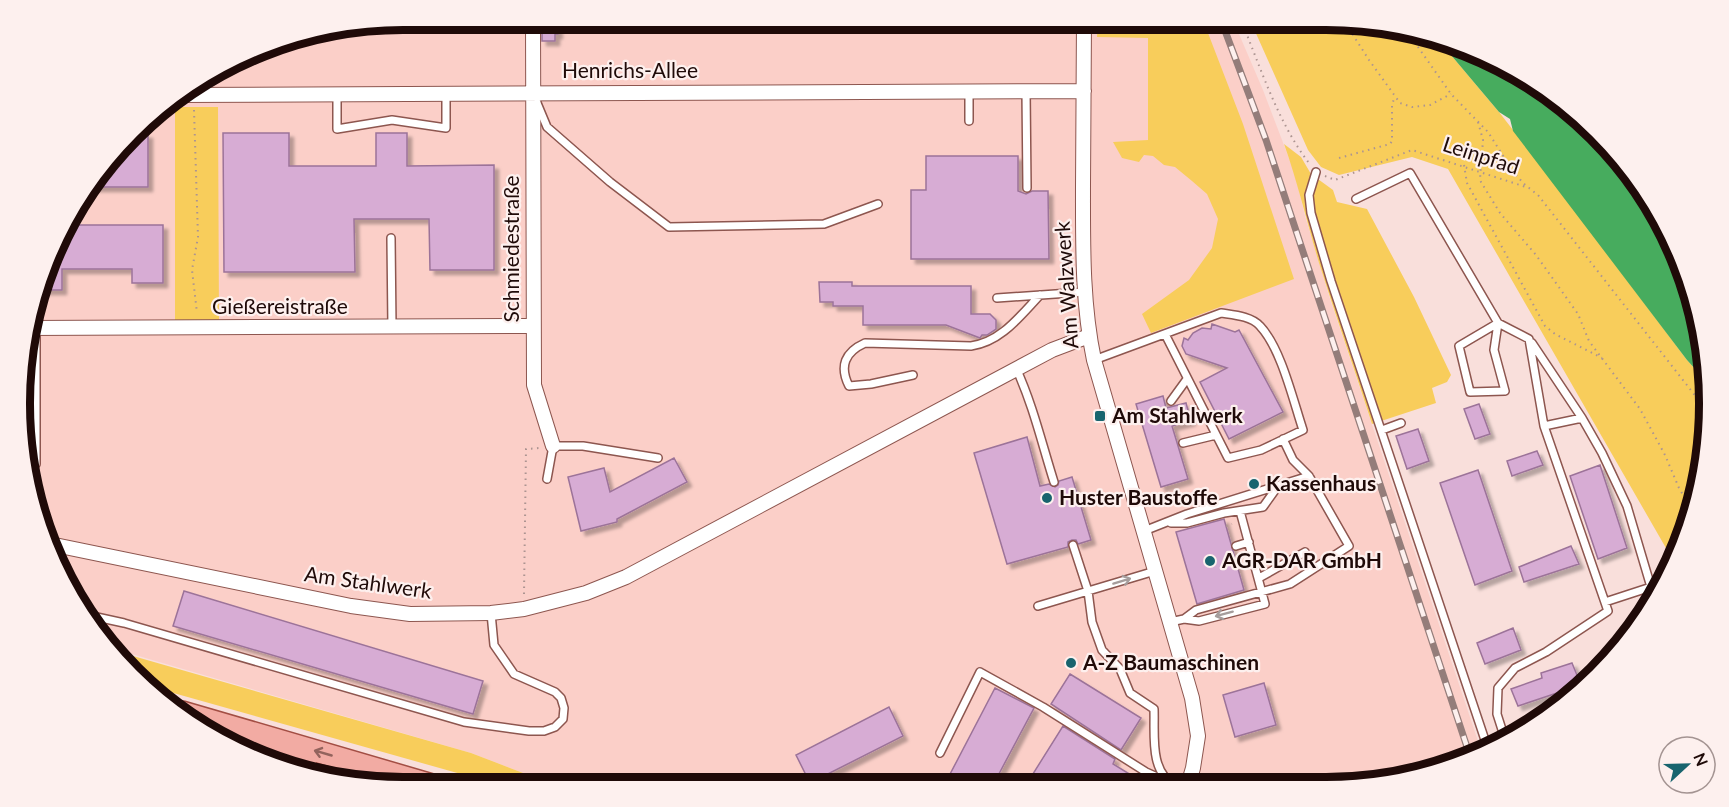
<svg xmlns="http://www.w3.org/2000/svg" width="1729" height="807" font-family="Lato,sans-serif">
  <defs>
    <filter id="shadow"><feDropShadow dx="4.5" dy="4.5" stdDeviation="1.5" flood-color="#0004"/></filter>
  </defs>
  <rect width="100%" height="100%" fill="#f9dfdb"/>
  <path fill="#fbcfc8" d="M404,20h829l30,70 32,84 10,42 25,83 152,454 -9,5 -97,26 -816,3 -89,-34 -353,-103 -59,-76 -36,-121 4,-125 57,-138 85,-91 111,-59z"/>
  <path fill="#f8cd5b" d="M1098,20h105l40,104 51,155 -143,54 -9,-19 47,-34 23,-32 6,-29 -11,-25 -15,-13 -17,-14 -11,-2 -11,-9 -9,-1 -5,7 -17,-4 -9,-16 35,-2v-102l-51,-1z
    M1250,20h76l114,22 59,70 56,72 132,176 18,20 4,24 -29,147 -6,11 -226,-393 -36,-12 -73,18 -18,-8 -13,-17z
    M175,107h43l1,214 -44,-1z
    M1284,144l17,13 10,17 22,16 4,12 30,7 47,88 37,78 -4,7 -15,6 4,15 -64,21c-17,-53 -36,-107 -53,-161 -12,-40 -21,-80 -35,-119z
    M119,652l352,101 89,34h-53l-362,-102z"/>
  <path fill="#47ac5e" d="M1440,42l33,7 124,83 83,125 25,123 -18,-20 -174,-229 -3,-12 -11,-7z"/>
  <path fill="#d7acd4" stroke="#9c7399" stroke-width="1.5" filter="url(#shadow)" d="M542,24h15l1,10h-3v7h-13z
    M223,133h66v33h87v-33h31v33l87,-1v105h-64l-1,-51h-75l1,53h-131z
    M137,134h11v53h-54v-8z
    M926,156h92v35l8,3 6,-3h16l1,68h-138v-69h15z
    M70,225h93v58h-31v-14h-70v21h-19z
    M819,282h33v4h119v28h19l6,6v9l-9,6h-5l-2,3 -34,-13h-83v-19h-30v-4h-13z
    M1212,324l23,8 4,-2 44,82 -54,27 -29,-57 27,-14 -41,-14 -4,-8 2,-8 4,2 5,-7 9,-5 9,1z
    M1163,396l3,12 20,-5 5,18 -19,5 16,53 -27,8 -25,-83z
    M1479,404l11,30 -15,5 -11,-30z
    M1418,429l11,32 -22,8 -11,-33z
    M1027,437l13,49 9,-2 6,3 3,-2 1,-4 13,-4 19,63 -13,4 -2,-4h-4l-4,2v5l-61,17 -33,-111z
    M1537,451l6,14 -31,11 -5,-15z
    M674,458l13,24 -70,37v3l-36,9 -13,-54 36,-9 6,24z
    M1600,465l27,83 -29,11 -28,-83z
    M1478,470l34,101 -37,14 -35,-102z
    M1224,519l20,71 -47,14 -21,-72z
    M1571,546l8,18 -55,18 -5,-15z
    M184,591l299,90 -10,33 -300,-88z
    M1513,628l8,22 -36,14 -8,-21z
    M1572,663l9,22 -63,21 -7,-17 31,-11 -1,-5z
    M1070,674l71,44 -20,32 -70,-46z
    M1264,683l12,42 -41,12 -12,-42z
    M995,688l39,20 -41,77 -31,1 -14,-8z
    M889,707l14,29 -93,47 -14,-28z
    M1063,726l52,33 -2,5 18,11 -7,10h-98z"/>
  <g fill="none" stroke-linecap="round" stroke-linejoin="round">
    <g stroke="#8d564f" stroke-width="10">
      <path id="service" d="M969,91v30
        M1026,91l1,97
        M337,94v35l55,-9 54,8v-35
        M537,103l10,24 63,55 59,45 155,-3 54,-20
        M1316,172l-7,23 2,18 20,68 157,468
        M1356,199l54,-26 88,150 31,16 15,87 64,185 -62,41 -31,16 -17,20 -1,26 8,25
        M391,238l1,89
        M997,298l87,-6
        M1498,323l-4,27 11,41 -35,1 -11,-46z
        M1532,343l50,75
        M1094,360l127,-47c13,2 30,3 39,13 21,22 33,74 43,104l-42,20 -33,8 -63,-124
        M1016,368c17,37 26,76 38,114
        M913,375l-42,9 -22,2c-10,-20 -4,-34 16,-43l106,3c30,-4 49,-30 69,-51
        M1171,401l16,-22
        M1544,426l38,-8 20,35 25,53 24,81 -46,15
        M1382,430l19,-7
        M1283,439l10,21 16,16
        M1183,443l33,-8
        M36,464v-136
        M547,479l6,-33h30l75,12
        M1171,523h16l37,-10 39,-6 15,-21
        M1144,531l43,-17 122,-38 40,70 -59,38 -94,26 -12,9 -14,3
        M1073,545l15,46 4,31 10,28 18,19 10,24 24,16c1,25 -5,63 21,76
        M1236,546l13,-4
        M1259,578l46,-26
        M1038,606l117,-35
        M92,616l32,7 340,99 65,9h15l11,-4 8,-8 1,-11 -3,-10 -6,-6 -41,-18 -20,-29 -3,-32
        M1184,619l15,2 66,-17 -25,-93
        M940,753l40,-81 63,35 103,65 20,9"/>
    </g>
    <g stroke="#8d564f" stroke-width="16">
      <path id="minor" d="M533,20l1,365 19,61
        M1084,20c0,55 -1,110 -1,166 0,58 -1,117 11,174l98,338 6,38 -5,32 -5,17
        M177,95l907,-4
        M27,328l506,-2
        M50,544l301,62 59,8 81,-1 33,-4 62,-16 40,-16 426,-227 37,-14"/>
    </g>
    <g stroke="#a34e44" stroke-width="24">
      <path id="primary" d="M182,712l257,75
        M241,749l67,20"/>
    </g>
    <path stroke="#ac9491" stroke-width="2" stroke-dasharray="1.5 4.5" stroke-linecap="butt" d="M1241,20c19,46 37,103 68,143
      M1346,24l23,36 31,43 12,4 18,-2 21,-11
      M1411,37l40,57 37,38 26,41 14,15
      M194,110l4,127 -6,33 5,43
      M1478,122l5,18 -3,39 1,3 19,31 36,42 42,59 11,27 51,68 25,46 14,33 10,17
      M1339,158l51,-14 2,-3v-37l3,-7
      M1464,165l3,18 78,143 10,8 47,24
      M1325,176l10,4 77,-30 117,38 9,7 170,217
      M1226,526l6,-2
      M524,594l2,-145 14,-1
      M151,693l20,6
      M456,781l21,6"/>
    <use href="#service" stroke="#fff" stroke-width="7"/>
    <use href="#minor" stroke="#fff" stroke-width="14"/>
    <use href="#primary" stroke="#f2aba3" stroke-width="21"/>
    <g stroke="#947d7a" stroke-width="7">
      <path id="rail" d="M1221,20l45,120 205,619"/>
    </g>
    <use href="#rail" stroke="#fdf0ee" stroke-width="4.5" stroke-dasharray="14" stroke-linecap="butt"/>
  </g>
  <defs><path id="oneway-shaft" d="M-6 0H5M1.5-3L5.5 0L1.5 3" fill="none" stroke-width="1.6" stroke-linecap="round" stroke-linejoin="round" transform="scale(1.5)"/></defs>
  <g stroke="#a59d9c">
    <use href="#oneway-shaft" transform="translate(1122 581) rotate(-17)"/>
    <use href="#oneway-shaft" transform="translate(1224 614) rotate(165)"/>
  </g>
  <use stroke="#93635d" href="#oneway-shaft" transform="translate(323 753) rotate(-164)"/>
  <g fill="#18646e" stroke="#fdf0ee" stroke-width="2">
    <rect x="1094" y="410" width="12" height="12" rx="3"/>
    <circle cx="1254" cy="484" r="6"/>
    <circle cx="1047" cy="498" r="6"/>
    <circle cx="1210" cy="561" r="6"/>
    <circle cx="1071" cy="663" r="6"/>
  </g>
  <g text-anchor="middle" stroke-width="4.5" stroke-linejoin="round" paint-order="stroke">
    <g font-size="21" fill="#1f0a08" stroke="#fdf0ee">
      <text x="630" y="78">Henrichs-Allee</text>
      <text transform="translate(1481 156) rotate(18)" y="7">Leinpfad</text>
      <text transform="translate(512 249) rotate(-90)" y="7">Schmiedestraße</text>
      <text transform="translate(1067 285) rotate(-94)" y="7">Am Walzwerk</text>
      <text x="280" y="314">Gießereistraße</text>
      <text transform="translate(368 583) rotate(8)" y="7">Am Stahlwerk</text>
    </g>
    <g font-size="21" font-weight="bold" fill="#1f0a08" stroke="#fdf0ee" text-anchor="start">
      <text x="1112" y="423">Am Stahlwerk</text>
      <text x="1266" y="491">Kassenhaus</text>
      <text x="1059" y="505">Huster Baustoffe</text>
      <text x="1222" y="568">AGR-DAR GmbH</text>
      <text x="1083" y="670">A-Z Baumaschinen</text>
    </g>
  </g>
  <path d="M0 0H1729V807H0ZM403 30H1326A373 373 0 0 1 1699 403V404A373 373 0 0 1 1326 777H403A373 373 0 0 1 30 404V403A373 373 0 0 1 403 30Z" fill="#fdf0ee" fill-rule="evenodd"/>
  <path fill="none" stroke="#1f0a08" stroke-width="8" d="M403 30H1326A373 373 0 0 1 1699 403V404A373 373 0 0 1 1326 777H403A373 373 0 0 1 30 404V403A373 373 0 0 1 403 30Z"/>
  <g transform="translate(1687 765) rotate(68)"><circle r="28" fill="#fdf0ee" stroke="#a49492" stroke-width="1.5"/>
  <path d="M0-4.5L10 22L0 15L-10 22Z" fill="#18646e"/>
  <text y="-9" font-size="16" font-weight="bold" text-anchor="middle" fill="#1f0a08">N</text>
  </g>
</svg>
